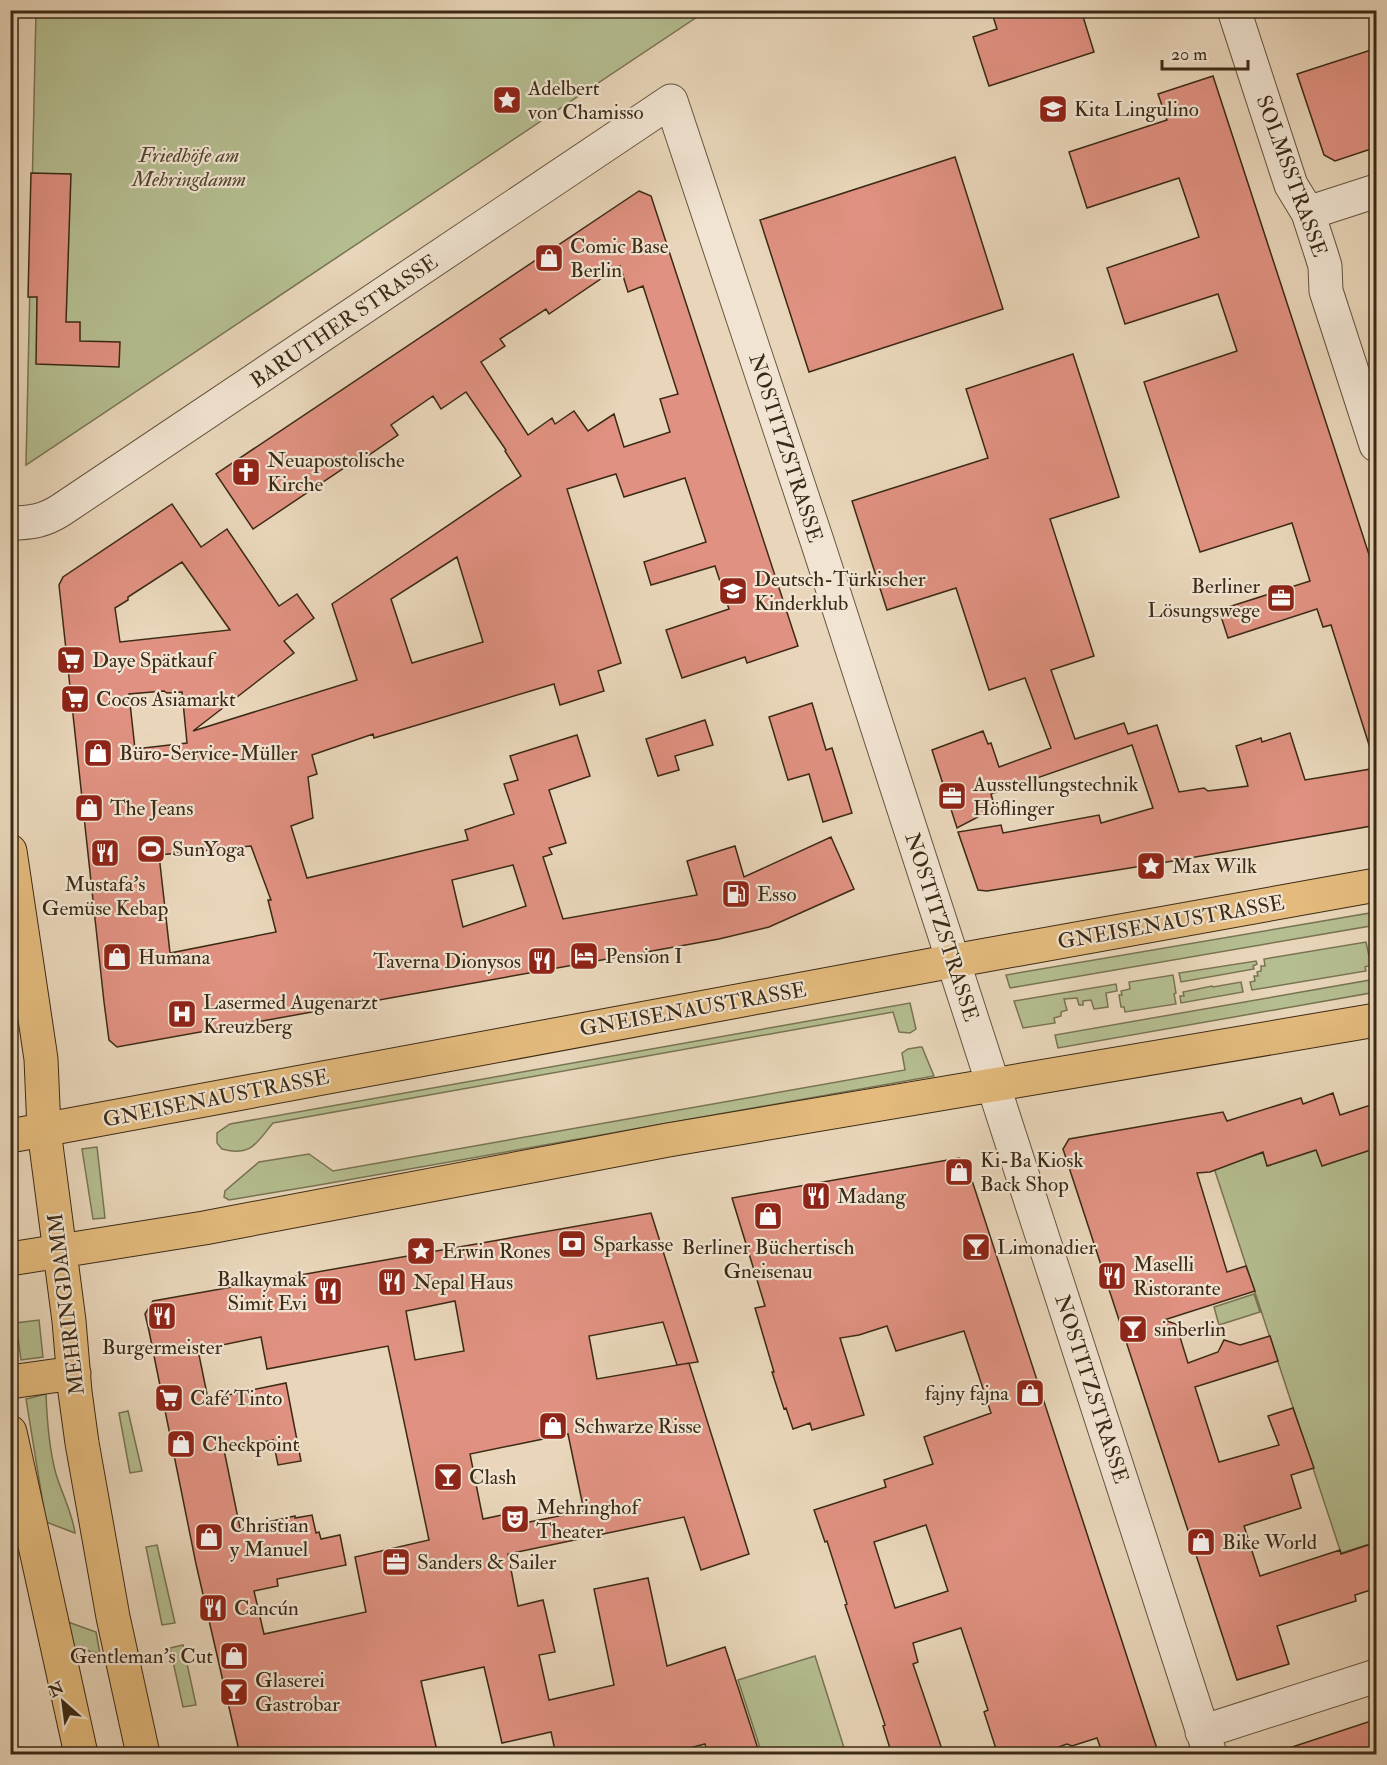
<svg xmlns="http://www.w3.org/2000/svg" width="1387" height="1765" font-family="'IM FELL Double Pica',serif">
  <rect width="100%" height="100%" fill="#e9d6ba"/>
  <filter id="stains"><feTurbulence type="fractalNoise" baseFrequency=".00333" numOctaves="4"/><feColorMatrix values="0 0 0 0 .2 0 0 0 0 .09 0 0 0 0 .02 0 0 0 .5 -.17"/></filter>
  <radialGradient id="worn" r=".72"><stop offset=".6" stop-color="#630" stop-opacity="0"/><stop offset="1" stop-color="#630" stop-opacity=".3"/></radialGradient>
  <path fill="#b5be91" stroke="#787453" stroke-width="1.5" d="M10,11h8l-2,118h-4z
    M36,11h670l-680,454z
    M1376,912v13l-366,63 -4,-13z
    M1366,942l5,23 -6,2 1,4 -114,19 -2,-8 5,-1 -1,-5h4l-1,-4 4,-1v-5h4l-1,-7z
    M1256,961l1,3 -4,2 1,3 -73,13 -2,-9z
    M1173,975l3,18 -2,1 2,10 -51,8 -1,-5h-3l-2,-12h3l-1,-4 9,-2 -1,-7z
    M1376,979v13l-318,56 -3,-13z
    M1241,982l2,10 -62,11 -1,-7h4l-1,-4 29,-6 1,1z
    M1116,984l1,7 -11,2 2,14 -14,2 -3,-9 -8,1v4h-4l-2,-7 -13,1 3,11 -6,2v4l-7,2 1,5 -32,5 -9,-27z
    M910,1003l6,26 -6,4 -11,-1 -6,-20 -620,111c-17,20 -21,34 -51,26l-5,-6v-10l13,-9z
    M920,1047h2l12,29 -615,109 -90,15 -5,-3 1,-6 34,-29 50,-8 24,17 572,-101 -3,-17 6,-4z
    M97,1147l8,71 -12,1 -11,-70z
    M1376,1148v394l-35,11 -127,-385 49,-15 5,13 48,-16z
    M1254,1294l6,18 -41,13 -5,-18z
    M39,1320l4,37 -22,3 -5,-37z
    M46,1394c1,27 3,55 10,80 6,20 16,38 19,59l-29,-11 -20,-123z
    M128,1411l14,60 -12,2 -11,-60z
    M157,1545l18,78 -13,2 -16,-78z
    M68,1622l28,10 4,22 -27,-7z
    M183,1645l13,60 -13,2 -13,-59z
    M815,1656l31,98h-84l-24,-74z"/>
  <path fill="#e09181" stroke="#3b2a15" stroke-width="1.5" fill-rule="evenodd" d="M991,10h39l2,7 20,-7h29l13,42 -105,34 -16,-49 24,-8z
    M1377,48v99l-42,14 -11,-6 -27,-81z
    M1213,76l164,503v172h-6l-40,-126 -8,2 -6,-18 -89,29 -9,-28 91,-29 -18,-58 -92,29 -56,-170 93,-31 -19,-57 -93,30 -18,-56 92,-31 -20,-59 -92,30 -18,-56 98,-32 -9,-26z
    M955,157l48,152 -194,63 -49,-152z
    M31,173l40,1 -5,148h14v19l40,1 -1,25 -83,-3 1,-67h-9z
    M639,191l12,5 147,450 -51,17 -2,-6 -63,21 -16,-48 63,-21 -14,-43 -64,19 -7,-23 62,-20 -21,-64 -61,19 -8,-23 -49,15 54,174 -23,8 6,20 -44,14 -6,-21 -180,54 -1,-4 -61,21 5,19 -9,3 5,41 -22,8 16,52 161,-38 -3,-10 49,-16 -10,-30 14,-4 -8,-24 67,-21 13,41 -41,14 17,53 -17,5 3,6 -9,3 20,62 134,-24 -10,-34 48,-15 9,31 87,-40 23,52 -85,38 -50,12 -602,108 -8,-7 -5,-38 -45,-417 4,-8 109,-73 29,43 26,-18 52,77 18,-12 17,24 -30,23 10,12 -101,78 164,-51 -25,-76 189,-128 -16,-25 1,-1 -40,-58 -25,17 -8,-13 -42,29 7,10 -32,22 -1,-3 -112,75 -37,-55zM620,266l8,26 15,-6 35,108 -18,5 10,33 -46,15 -10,-33 -26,17 -14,-20 -19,13 -3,-6 -24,17 -47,-73 24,-16 -5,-7 46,-30 3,5zM457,557l26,85 -71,21 -21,-64zM182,562l48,68 -110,12 -5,-34 13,-8v-3zM164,691l3,2 15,-1 5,51 -52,6 -6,-55zM251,846l20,54h-3l8,32 -106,21 -11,-98zM513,865l13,41 -63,21 -11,-47z
    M1073,354l46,143 -69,22 44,137 -43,14 24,69 49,-16 4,11 29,-9 22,67 25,-4 4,3 40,-5 -12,-40 25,-8 1,4 28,-9 15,47 72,-12v57l-210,37 -180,29 -9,-1 -20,-58 43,-7 2,8 96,-18 2,8 52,-15 -21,-63 -141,49 4,14 -38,20 -25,-78 51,-19 5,13 3,-1 8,24 52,-19 -26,-70 -36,12 -33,-102 -69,22 -35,-109 136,-43 -22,-69z
    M812,703l14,47 6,-2 20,65 -29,9 -14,-48 -21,6 -19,-63z
    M705,720l8,25 -38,11 4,14 -21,6 -12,-37z
    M1333,1093l7,22 37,-12v45l-55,18 -6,-16 -49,16 -4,-14 -53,20 -13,1 30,99 19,-6 9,25 -91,29 12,4 12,39 30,-11 6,-12 16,5 30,-9 8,25 -83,26 24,75 60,-17 -11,-29 25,-8 21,60 -23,7 10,33 -57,18 16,50 80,-26 1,4 36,-12v46l-22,7 1,6 -79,25 12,38 -52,16 -174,-531 6,-10 154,-27 4,9 74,-23 2,6z
    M959,1158l7,4 193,593h-56l-6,-17 -25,8 -5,-2 -31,11h-38l-14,-43 4,-2 -27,-82 -48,15 5,19 -5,2 31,91h-52l-9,-29 2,-1 -40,-120 2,-1 -20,-63 -2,1 -11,-32 72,-23 -2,-7 49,-16 -9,-27 67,-24 -27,-82 -68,20 -9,-25 -28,9 -19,3 24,77 -52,15 -2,-7 -17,6 -7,-21 -2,1 -12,-37h2l-19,-64 10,-2 -33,-108zM926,1525l22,66 -53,17 -21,-66z
    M651,1213l47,149 -21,3 -14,-43 -74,14 8,43 92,-16 60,191 -48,16 -17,-53 -176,37 10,52 25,-6 12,52 -16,3 10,45 65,-15 -20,-96 54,-11 19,88 58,-19 35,108h-52l-3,-11 -43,11h-106l-5,-23 -49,11 -18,-76 -63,14 17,74h-198l-44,-191 -47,-233 -4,-17 8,-13zM455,1301l9,50 -49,9 -9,-49zM261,1337l6,32 121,-23 41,194 -74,17 11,55 -102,22 -10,-43 24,-5 -1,-7 69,-14 -6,-30 -19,4 -2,-7 -3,1 -4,-18 -17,3v-2l-55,12 -16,-78 49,-10 5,25 23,-4 -15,-78 -78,16 -10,-49zM568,1434l16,77 -60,12 -3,-12 -38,8 -13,-65z
    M1377,1719v28l-24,8h-69l-1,-5z"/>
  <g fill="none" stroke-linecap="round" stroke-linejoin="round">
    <g stroke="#66553e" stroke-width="35">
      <path id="minor" d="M1234,10l57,175 17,28 13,40 4,13 1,25 50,154
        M1308,213l68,-22
        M10,523c21,0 34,-2 51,-13l610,-409 147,443 392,1210
        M1202,1732l174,-56"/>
    </g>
    <g stroke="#3b2a15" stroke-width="35">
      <path id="major" d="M10,851l31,208 3,71 25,191 6,71 7,51 31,174 30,137
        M10,1136l943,-175 423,-76
        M10,1259l194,-31 464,-88 708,-120
        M10,1382l64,-9
        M10,1432l71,322"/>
    </g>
    <use href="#minor" stroke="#f1e4d2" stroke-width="33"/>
    <use href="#major" stroke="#e4bb7d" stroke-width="33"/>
  </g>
  <defs>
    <g id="sight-square" transform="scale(1.5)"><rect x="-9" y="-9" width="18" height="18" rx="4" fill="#8f2418" stroke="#f1e4d2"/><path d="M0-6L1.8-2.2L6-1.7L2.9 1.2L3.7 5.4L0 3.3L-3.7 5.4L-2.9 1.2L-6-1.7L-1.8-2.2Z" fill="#fff"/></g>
    <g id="school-square" transform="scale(1.5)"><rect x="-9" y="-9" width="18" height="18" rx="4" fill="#8f2418" stroke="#f1e4d2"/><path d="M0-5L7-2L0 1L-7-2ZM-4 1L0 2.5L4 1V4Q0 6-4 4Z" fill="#fff"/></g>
    <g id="shop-square" transform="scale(1.5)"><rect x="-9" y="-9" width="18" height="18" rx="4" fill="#8f2418" stroke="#f1e4d2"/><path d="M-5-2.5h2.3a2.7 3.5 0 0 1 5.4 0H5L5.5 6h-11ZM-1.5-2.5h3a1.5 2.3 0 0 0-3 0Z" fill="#fff"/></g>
    <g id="church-square" transform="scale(1.5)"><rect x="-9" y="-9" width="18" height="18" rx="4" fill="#8f2418" stroke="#f1e4d2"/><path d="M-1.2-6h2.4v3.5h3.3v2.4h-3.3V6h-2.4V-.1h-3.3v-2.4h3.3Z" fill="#fff"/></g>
    <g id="office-square" transform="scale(1.5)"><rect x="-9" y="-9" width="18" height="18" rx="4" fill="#8f2418" stroke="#f1e4d2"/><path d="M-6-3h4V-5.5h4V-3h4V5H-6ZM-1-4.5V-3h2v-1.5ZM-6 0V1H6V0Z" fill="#fff"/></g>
    <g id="supermarket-square" transform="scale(1.5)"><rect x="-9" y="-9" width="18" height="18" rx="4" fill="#8f2418" stroke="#f1e4d2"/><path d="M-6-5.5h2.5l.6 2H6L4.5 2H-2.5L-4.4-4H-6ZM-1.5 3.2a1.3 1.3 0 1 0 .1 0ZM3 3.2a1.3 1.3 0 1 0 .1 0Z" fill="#fff"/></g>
    <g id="stadium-square" transform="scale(1.5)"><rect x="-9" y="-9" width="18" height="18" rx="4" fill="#8f2418" stroke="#f1e4d2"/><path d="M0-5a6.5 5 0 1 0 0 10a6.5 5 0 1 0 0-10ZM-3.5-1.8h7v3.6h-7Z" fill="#fff"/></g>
    <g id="restaurant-square" transform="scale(1.5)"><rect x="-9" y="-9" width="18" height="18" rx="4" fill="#8f2418" stroke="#f1e4d2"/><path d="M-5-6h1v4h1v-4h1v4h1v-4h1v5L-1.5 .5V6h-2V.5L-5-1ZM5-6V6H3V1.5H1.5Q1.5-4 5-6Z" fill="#fff"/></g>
    <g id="fuel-square" transform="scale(1.5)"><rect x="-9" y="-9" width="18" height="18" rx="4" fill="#8f2418" stroke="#f1e4d2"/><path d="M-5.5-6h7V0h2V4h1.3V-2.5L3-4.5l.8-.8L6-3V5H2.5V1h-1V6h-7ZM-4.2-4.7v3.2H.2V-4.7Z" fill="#fff"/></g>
    <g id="hotel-square" transform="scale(1.5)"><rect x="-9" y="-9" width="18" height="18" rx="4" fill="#8f2418" stroke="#f1e4d2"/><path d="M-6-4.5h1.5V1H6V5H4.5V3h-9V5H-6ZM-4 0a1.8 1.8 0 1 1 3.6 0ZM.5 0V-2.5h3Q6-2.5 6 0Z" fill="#fff"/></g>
    <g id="hospital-square" transform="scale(1.5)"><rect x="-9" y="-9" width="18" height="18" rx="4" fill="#8f2418" stroke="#f1e4d2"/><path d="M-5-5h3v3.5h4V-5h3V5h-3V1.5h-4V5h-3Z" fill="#fff"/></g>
    <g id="bank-square" transform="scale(1.5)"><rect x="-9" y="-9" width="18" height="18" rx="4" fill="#8f2418" stroke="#f1e4d2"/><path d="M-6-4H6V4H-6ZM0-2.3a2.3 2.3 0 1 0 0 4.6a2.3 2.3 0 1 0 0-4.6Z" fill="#fff"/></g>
    <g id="bar-square" transform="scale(1.5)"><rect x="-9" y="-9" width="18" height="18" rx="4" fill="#8f2418" stroke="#f1e4d2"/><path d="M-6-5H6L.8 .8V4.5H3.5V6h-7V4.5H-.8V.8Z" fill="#fff"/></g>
    <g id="theatre-square" transform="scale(1.5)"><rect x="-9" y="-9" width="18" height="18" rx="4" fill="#8f2418" stroke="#f1e4d2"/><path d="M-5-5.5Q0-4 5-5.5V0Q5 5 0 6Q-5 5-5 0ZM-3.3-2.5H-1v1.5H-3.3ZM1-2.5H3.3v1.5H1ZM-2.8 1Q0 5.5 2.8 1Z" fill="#fff"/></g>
  </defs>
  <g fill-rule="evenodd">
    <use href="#sight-square" x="507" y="100"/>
    <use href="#school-square" x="1053" y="109"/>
    <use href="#shop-square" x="549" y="258"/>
    <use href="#church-square" x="246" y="472"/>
    <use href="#school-square" x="733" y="591"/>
    <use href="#office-square" x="1281" y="598"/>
    <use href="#supermarket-square" x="71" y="660"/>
    <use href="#supermarket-square" x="75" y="699"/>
    <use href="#shop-square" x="98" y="753"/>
    <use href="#office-square" x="952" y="796"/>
    <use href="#shop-square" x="89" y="808"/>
    <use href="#stadium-square" x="151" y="849"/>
    <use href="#restaurant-square" x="105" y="853"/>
    <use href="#sight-square" x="1151" y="866"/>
    <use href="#fuel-square" x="736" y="894"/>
    <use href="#hotel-square" x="584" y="956"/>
    <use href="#shop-square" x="117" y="957"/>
    <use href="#restaurant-square" x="542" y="961"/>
    <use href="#hospital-square" x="182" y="1014"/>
    <use href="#shop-square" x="959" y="1172"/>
    <use href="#restaurant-square" x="816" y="1196"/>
    <use href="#shop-square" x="768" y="1216"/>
    <use href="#bank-square" x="572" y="1244"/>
    <use href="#bar-square" x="976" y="1247"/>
    <use href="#sight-square" x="421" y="1251"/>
    <use href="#restaurant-square" x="1112" y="1276"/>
    <use href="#restaurant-square" x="392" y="1282"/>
    <use href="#restaurant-square" x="328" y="1291"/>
    <use href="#restaurant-square" x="162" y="1316"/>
    <use href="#bar-square" x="1133" y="1329"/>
    <use href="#shop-square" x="1030" y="1393"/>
    <use href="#supermarket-square" x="169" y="1398"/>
    <use href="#shop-square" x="553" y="1426"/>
    <use href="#shop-square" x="181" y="1444"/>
    <use href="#bar-square" x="448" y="1477"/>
    <use href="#theatre-square" x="515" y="1519"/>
    <use href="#shop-square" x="209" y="1537"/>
    <use href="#shop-square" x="1201" y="1542"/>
    <use href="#office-square" x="396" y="1562"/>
    <use href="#restaurant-square" x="213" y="1608"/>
    <use href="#shop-square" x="234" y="1656"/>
    <use href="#bar-square" x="234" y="1692"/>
  </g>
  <g text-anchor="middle" stroke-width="4.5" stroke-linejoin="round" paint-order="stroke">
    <g font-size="21" fill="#3b2a15" stroke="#f1e4d2" text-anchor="start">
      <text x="528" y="95">Adelbert<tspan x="528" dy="24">von Chamisso</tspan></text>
      <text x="1074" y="116">Kita Lingulino</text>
      <text x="570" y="253">Comic Base<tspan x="570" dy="24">Berlin</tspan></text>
      <text x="267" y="467">Neuapostolische<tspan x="267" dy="24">Kirche</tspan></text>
      <text x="754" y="586">Deutsch-Türkischer<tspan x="754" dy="24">Kinderklub</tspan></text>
      <text x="1260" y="593" text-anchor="end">Berliner<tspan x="1260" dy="24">Lösungswege</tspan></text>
      <text x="92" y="667">Daye Spätkauf</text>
      <text x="96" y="706">Cocos Asiamarkt</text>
      <text x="119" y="760">Büro-Service-Müller</text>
      <text x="973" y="791">Ausstellungstechnik<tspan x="973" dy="24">Höflinger</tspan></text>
      <text x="110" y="815">The Jeans</text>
      <text x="172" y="856">SunYoga</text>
      <text x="1172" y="873">Max Wilk</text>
      <text x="105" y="891" text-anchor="middle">Mustafa's<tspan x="105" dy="24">Gemüse Kebap</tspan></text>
      <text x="757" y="901">Esso</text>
      <text x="605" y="963">Pension I</text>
      <text x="138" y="964">Humana</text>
      <text x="521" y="968" text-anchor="end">Taverna Dionysos</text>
      <text x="203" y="1009">Lasermed Augenarzt<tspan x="203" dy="24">Kreuzberg</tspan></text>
      <text x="980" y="1167">Ki-Ba Kiosk<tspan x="980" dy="24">Back Shop</tspan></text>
      <text x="837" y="1203">Madang</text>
      <text x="593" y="1251">Sparkasse</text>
      <text x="768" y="1254" text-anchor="middle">Berliner Büchertisch<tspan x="768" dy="24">Gneisenau</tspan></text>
      <text x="997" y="1254">Limonadier</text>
      <text x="442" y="1258">Erwin Rones</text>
      <text x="1133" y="1271">Maselli<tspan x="1133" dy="24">Ristorante</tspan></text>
      <text x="307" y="1286" text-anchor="end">Balkaymak<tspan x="307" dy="24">Simit Evi</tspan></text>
      <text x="413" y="1289">Nepal Haus</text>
      <text x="1154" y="1336">sinberlin</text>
      <text x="162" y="1354" text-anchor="middle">Burgermeister</text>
      <text x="1009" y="1400" text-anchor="end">fajny fajna</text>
      <text x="190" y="1405">Café Tinto</text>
      <text x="574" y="1433">Schwarze Risse</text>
      <text x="202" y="1451">Checkpoint</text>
      <text x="469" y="1484">Clash</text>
      <text x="536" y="1514">Mehringhof<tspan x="536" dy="24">Theater</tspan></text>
      <text x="230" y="1532">Christian<tspan x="230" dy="24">y Manuel</tspan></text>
      <text x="1222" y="1549">Bike World</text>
      <text x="417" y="1569">Sanders &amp; Sailer</text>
      <text x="234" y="1615">Cancún</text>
      <text x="213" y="1663" text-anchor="end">Gentleman's Cut</text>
      <text x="255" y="1687">Glaserei<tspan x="255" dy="24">Gastrobar</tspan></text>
    </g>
    <g font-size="21" font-style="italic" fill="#53482e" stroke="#f1e4d2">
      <text x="189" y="162">Friedhöfe am<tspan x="189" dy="24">Mehringdamm</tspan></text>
    </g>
    <g font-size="21" fill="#3b2a15" stroke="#f1e4d2">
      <text transform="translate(1292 176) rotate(70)" y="7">SOLMSSTRASSE</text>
      <text transform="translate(344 321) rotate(-34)" y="7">BARUTHER STRASSE</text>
      <text transform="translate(786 448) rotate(72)" y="7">NOSTITZSTRASSE</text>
      <text transform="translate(1171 922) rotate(-10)" y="7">GNEISENAUSTRASSE</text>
      <text transform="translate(942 927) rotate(72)" y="7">NOSTITZSTRASSE</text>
      <text transform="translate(693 1009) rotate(-10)" y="7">GNEISENAUSTRASSE</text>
      <text transform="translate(216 1098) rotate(-11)" y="7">GNEISENAUSTRASSE</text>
      <text transform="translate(66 1304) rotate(-97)" y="7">MEHRINGDAMM</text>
      <text transform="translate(1092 1389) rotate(72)" y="7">NOSTITZSTRASSE</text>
    </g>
  </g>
  <rect width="1387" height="1765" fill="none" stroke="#e9d6ba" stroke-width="36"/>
  <rect x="12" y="12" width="1363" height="1741" fill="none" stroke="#3b2a15" stroke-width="3"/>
  <rect x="18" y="18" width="1351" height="1729" fill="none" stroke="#3b2a15" stroke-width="1.5"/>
  <g transform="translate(63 1702) rotate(332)" stroke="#f1e4d2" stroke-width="4.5" paint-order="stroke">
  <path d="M0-4.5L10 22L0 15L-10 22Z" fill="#3b2a15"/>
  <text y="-9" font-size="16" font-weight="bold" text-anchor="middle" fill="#3b2a15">N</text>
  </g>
  <path d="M1162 60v9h86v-9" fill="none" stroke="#3b2a15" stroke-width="3"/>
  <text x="1171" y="60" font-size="18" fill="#3b2a15" stroke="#f1e4d2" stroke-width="4.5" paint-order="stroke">20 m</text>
  <rect width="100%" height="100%" filter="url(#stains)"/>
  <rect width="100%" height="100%" fill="url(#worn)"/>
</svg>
